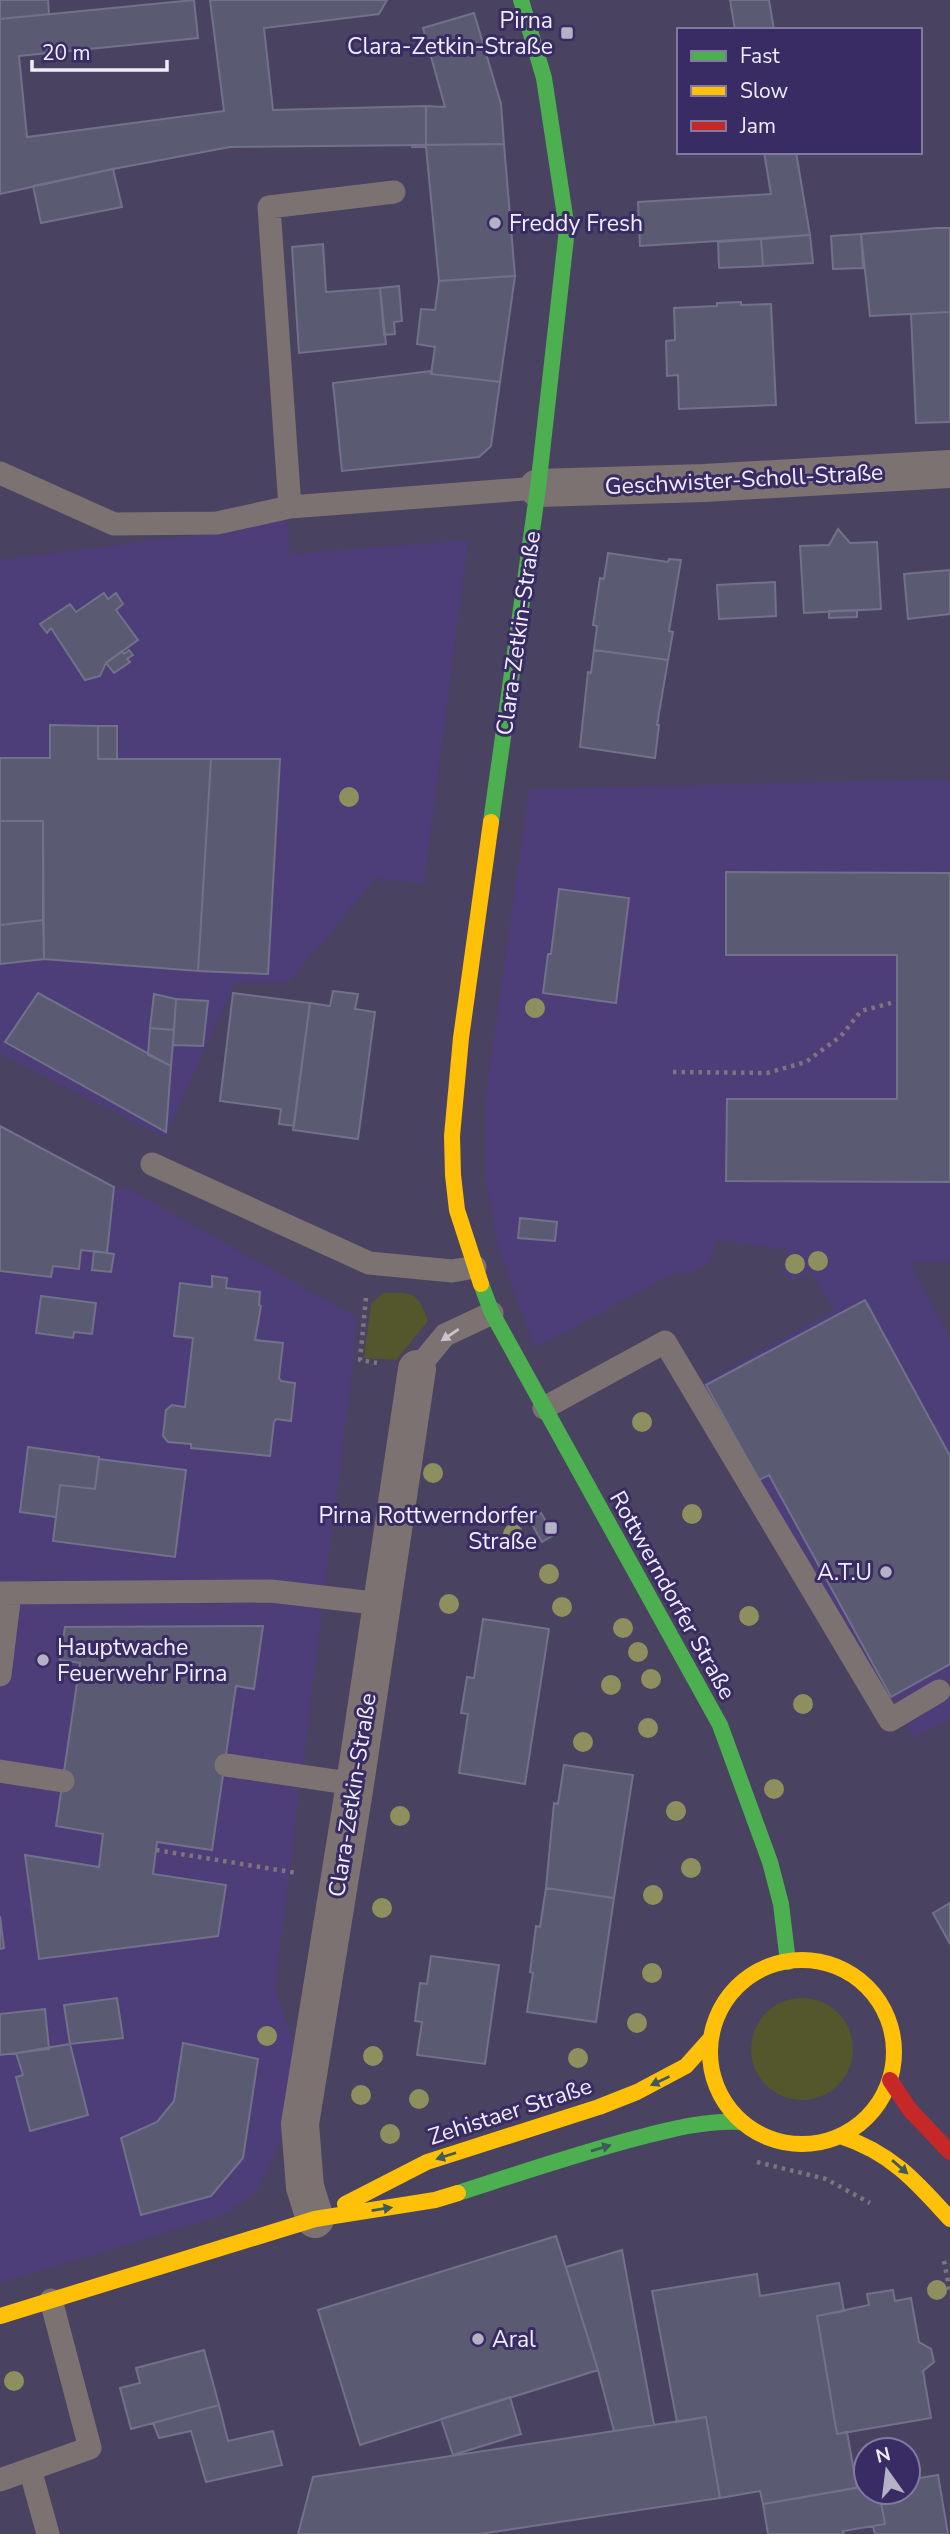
<svg xmlns="http://www.w3.org/2000/svg" width="950" height="2534" font-family="'Nunito Sans',sans-serif">
  <rect width="100%" height="100%" fill="#4a4261"/>
  <path fill="#4d3e79" d="M287,520l3,34 178,-14 -44,344 -48,-6 -87,104h-54l-70,156 -165,-85v-493l210,-27z
    M950,779v483h-41l41,76v381l-35,18 -216,-352 135,-75 -23,-38 -17,8 -12,-7 7,-23 -73,-11 -6,23 -26,14 -4,-6 -132,71 -14,5 -36,-97 -13,-74v-74l44,-312z
    M114,1187l15,2 227,128 -3,46 -78,624 20,61 -16,99 -21,42 -15,13 -20,13 -223,68v-1012l51,6 2,-11 26,3 2,-19 25,3z"/>
  <path fill="#54562b" d="M383,1293c30,-1 35,-1 45,28l-32,39 -32,-2 7,-54z
    M751 2049a51 51 0 1 1 102 0a51 51 0 1 1-102 0Z"/>
  <path fill="#5a5a73" stroke="#71718b" stroke-width="2" d="M0,0h48l1,14 -49,5z
    M194,0l4,38 -179,18 8,81 197,-26 -14,-111h177l-8,14 -115,14 9,82 153,-4v39l-196,2 -117,22 -113,25v-175z
    M730,0h39l5,30h-39z
    M474,13l27,91 3,40 -78,1v-39l19,1 -22,-79z
    M504,144l11,132 -76,5 -13,-134h-14v-2z
    M764,152h32l14,83 -170,11 -2,-44 133,-8z
    M113,169l9,38 -81,16 -8,-37z
    M937,228h13v84l-80,4 -9,-82z
    M861,234l2,34 -30,1 -2,-33z
    M810,235l3,28 -50,3 -2,-27z
    M761,239l2,27 -44,2 -1,-26z
    M323,244l3,48 54,-4 6,56 -87,9 -7,-106z
    M515,276l-15,106 -69,-8 4,-27 -18,-3 4,-35 14,1 4,-29z
    M399,286l3,35 -8,1 1,12 -11,1 -4,-47z
    M741,302v3l30,-1 5,101 -97,4 -1,-34 -11,1 -1,-35 9,-1 -1,-32 43,-2v-3z
    M950,312v110l-34,1 -5,-109z
    M432,371l-1,3 69,8 -9,64 -12,11 -137,14 -9,-88z
    M838,529l12,14 27,-1 4,67 -77,4 -4,-67 29,-1z
    M608,553l60,9 1,-3 12,1 -12,71 4,1 -5,28 -74,-10 3,-24 -4,-1 7,-47 4,1z
    M950,570v44l-42,5 -4,-45z
    M775,582l1,34 -57,3 -2,-34z
    M104,593l4,6 8,-6 7,11 -7,6 22,30 -32,23 -6,13 -15,4 -34,-52 -4,5 -7,-9 30,-20 6,8z
    M857,610v7l-28,1v-7z
    M129,650l4,5 -6,4 3,3 -16,11 -8,-10 16,-12 2,3z
    M594,650l74,10 -11,65h2l-4,33 -75,-11 8,-75 3,1z
    M50,725l48,1v33h113l-13,212 -154,-12 -1,-138h-43v-63h50z
    M98,726h19v33h-19z
    M211,759h69l-12,215 -70,-3z
    M0,821h43v99l-43,5z
    M726,872l224,1v309l-224,-1 1,-82h170v-144h-171z
    M559,889l70,9 -13,105 -73,-10 5,-39h3z
    M43,920l1,39 -44,5v-39z
    M333,991l25,3 -3,15 20,3 -17,127 -65,-9 17,-127 20,3z
    M38,993l133,73 -5,66 -161,-90z
    M233,993l77,10 -16,123 -15,-2 2,-15 -61,-8z
    M154,994l22,5 -2,31 -24,-2z
    M176,999l32,2 -5,45 -30,-1z
    M150,1028l24,2 -3,36 -23,-11z
    M0,1126l114,61 -7,66 -26,-3 -2,19 -26,-3 -2,11 -51,-6z
    M520,1218l37,4 -2,19 -37,-3z
    M94,1251l20,3 -3,18 -19,-2z
    M212,1276l15,2 -1,10 34,4 -1,13 2,1 -6,34 28,3 -4,35 2,3 14,2 -4,38 -15,-2 -2,3 -4,34 -79,-8v-4l-23,-2 -5,-6 3,-26 6,-5 13,2 8,-69 -19,-2 6,-53 32,4z
    M41,1296l55,7 -4,31 -18,-2 -1,6 -37,-5z
    M865,1300l85,156v208l-59,33 -122,-222 -10,5 -53,-95z
    M28,1447l71,10 -4,32 -35,-4 -4,32 -36,-5z
    M99,1459l87,11 -11,87 -122,-16 7,-56 35,4z
    M541,1513l13,22 -12,7 -13,-23z
    M483,1619l66,10 -24,155 -66,-11 9,-59 -7,-1 6,-36 7,1z
    M263,1626l-9,63 -18,-3 -24,164 -55,-8 -4,32 73,11 -8,51 -179,23 -14,-104 74,12 4,-33 -47,-8 24,-163 -20,-3 5,-33z
    M564,1765l69,10 -19,123 -68,-10 8,-85 4,1z
    M546,1888l68,10 -18,124 -69,-10 6,-39 -3,-1 6,-46 4,1z
    M950,1903v41l-17,-31z
    M0,1916l4,32 -4,1z
    M431,1956l68,9 -14,99 -68,-9 5,-33 -7,-1 5,-38 7,1z
    M117,1998l6,40 -53,6 -6,-39z
    M45,2009l4,40 -49,6v-41z
    M183,2043l75,16 -15,99 -32,38 -70,19 -20,-77 36,-16 17,-21z
    M70,2044l18,71 -58,16 -14,-54 7,-2 -7,-22z
    M556,2236l42,134 -238,75 -42,-135z
    M622,2250l32,175 -40,6 -16,-61 -32,-103z
    M757,2274l3,22 79,-13 5,28 -27,5 20,118 10,-2 10,56 -94,16 -3,-13 -40,7 -14,-81 -29,5 -25,-131z
    M893,2290l2,11 16,-3 8,44 12,7 3,13 -11,9 8,47 -94,16 -20,-118 52,-11 -2,-11z
    M204,2350l15,55 -88,24 -11,-41 20,-5 -4,-15z
    M510,2397l11,37 -68,21 -12,-36z
    M219,2405l9,36 45,-10 9,34 -76,17 -15,-51 -32,7 -6,-15z
    M706,2417l14,81 -240,36h-182l15,-57z
    M938,2475l10,59h-73l-2,-8 12,-2 -6,-32h29v-12z
    M866,2486v6h13l6,32 -42,7 1,3h-76l-5,-30z"/>
  <g fill="none" stroke-linecap="round" stroke-linejoin="round">
    <path stroke="#7d757b" stroke-width="4.5" stroke-dasharray="3.5 5" stroke-linecap="butt" d="M673,1072l94,1 39,-11 35,-26 20,-25 30,-8
      M366,1298l-6,62 17,3
      M156,1850l141,23
      M757,2162l69,17 44,24
      M944,2261l6,31"/>
    <path stroke="#7d7272" stroke-width="23" d="M0,473l114,51 103,-1 73,-16 248,-19
      M290,507l-21,-300 125,-15
      M152,1164l217,99 83,8 23,-4
      M417,1369l28,-34 47,-22
      M544,1408l121,-66 225,378 49,-29
      M0,1593l271,-2 111,13
      M0,1675l10,-82
      M226,1765l129,19
      M0,1771l63,10
      M30,2469l18,65
      M0,2480l90,-32 -39,-148"/>
    <path stroke="#7d7272" stroke-width="38" d="M538,488l166,-5 246,-14
      M315,2219l-10,-32 -5,-63 55,-340 62,-415"/>
    <path stroke="#4caf50" stroke-width="16" d="M491,822l47,-334 29,-259 -23,-151 -23,-78
      M481,1284l11,29 228,412 50,137 11,42 7,58
      M458,2193c59,-19 118,-39 179,-55 35,-9 69,-18 105,-16"/>
    <path stroke="#ffc107" stroke-width="16" d="M481,1284l-24,-74 -4,-35 -1,-39 9,-98 30,-216
      M710 2052a92 92 0 1 1 184 0a92 92 0 1 1-184 0Z
      M840,2136c50,16 76,45 110,83
      M345,2204l82,-42 172,-55 38,-15 49,-26 25,-28
      M0,2316l315,-97 120,-19 23,-7"/>
    <path stroke="#c62828" stroke-width="16" d="M890,2080l20,30 40,42"/>
  </g>
  <g fill="#8e8f5e">
    <circle cx="349" cy="797" r="10"/>
    <circle cx="535" cy="1008" r="10"/>
    <circle cx="818" cy="1261" r="10"/>
    <circle cx="795" cy="1264" r="10"/>
    <circle cx="642" cy="1422" r="10"/>
    <circle cx="433" cy="1473" r="10"/>
    <circle cx="692" cy="1514" r="10"/>
    <circle cx="513" cy="1534" r="10"/>
    <circle cx="549" cy="1574" r="10"/>
    <circle cx="449" cy="1604" r="10"/>
    <circle cx="562" cy="1607" r="10"/>
    <circle cx="749" cy="1616" r="10"/>
    <circle cx="623" cy="1628" r="10"/>
    <circle cx="638" cy="1652" r="10"/>
    <circle cx="651" cy="1679" r="10"/>
    <circle cx="611" cy="1685" r="10"/>
    <circle cx="803" cy="1704" r="10"/>
    <circle cx="648" cy="1728" r="10"/>
    <circle cx="583" cy="1742" r="10"/>
    <circle cx="774" cy="1789" r="10"/>
    <circle cx="676" cy="1811" r="10"/>
    <circle cx="400" cy="1816" r="10"/>
    <circle cx="691" cy="1868" r="10"/>
    <circle cx="653" cy="1895" r="10"/>
    <circle cx="382" cy="1908" r="10"/>
    <circle cx="652" cy="1973" r="10"/>
    <circle cx="637" cy="2023" r="10"/>
    <circle cx="267" cy="2036" r="10"/>
    <circle cx="373" cy="2056" r="10"/>
    <circle cx="578" cy="2058" r="10"/>
    <circle cx="361" cy="2095" r="10"/>
    <circle cx="419" cy="2099" r="10"/>
    <circle cx="390" cy="2134" r="10"/>
    <circle cx="937" cy="2290" r="10"/>
    <circle cx="14" cy="2381" r="10"/>
  </g>
  <defs><path id="oneway-solid" d="M-6-.8H1V-3.2L6.5 0L1 3.2V.8H-6Z" transform="scale(1.75)"/></defs>
  <use fill="#c8c3cc" href="#oneway-solid" transform="translate(450 1335) rotate(146)"/>
  <g fill="#40595c">
    <use href="#oneway-solid" transform="translate(660 2081) rotate(155)"/>
    <use href="#oneway-solid" transform="translate(601 2148) rotate(-17)"/>
    <use href="#oneway-solid" transform="translate(446 2156) rotate(162)"/>
    <use href="#oneway-solid" transform="translate(900 2167) rotate(41)"/>
    <use href="#oneway-solid" transform="translate(382 2209) rotate(-9)"/>
  </g>
  <g fill="#b6b2c6" stroke="#392b63" stroke-width="2.5">
    <rect x="560" y="26" width="14" height="14" rx="3.5"/>
    <circle cx="495" cy="223" r="7"/>
    <rect x="544" y="1521" width="14" height="14" rx="3.5"/>
    <circle cx="886" cy="1572" r="7"/>
    <circle cx="43" cy="1660" r="7"/>
    <circle cx="478" cy="2339" r="7"/>
  </g>
  <g text-anchor="middle" stroke-width="6" stroke-linejoin="round" paint-order="stroke">
    <g font-size="23" fill="#f0eefc" stroke="#392b63" text-anchor="end">
      <text x="553" y="28">Pirna<tspan x="553" dy="26">Clara-Zetkin-Straße</tspan></text>
      <text x="509" y="231" text-anchor="start">Freddy Fresh</text>
      <text x="537" y="1523">Pirna Rottwerndorfer<tspan x="537" dy="26">Straße</tspan></text>
      <text x="872" y="1580">A.T.U</text>
      <text x="57" y="1655" text-anchor="start">Hauptwache<tspan x="57" dy="26">Feuerwehr Pirna</tspan></text>
      <text x="492" y="2347" text-anchor="start">Aral</text>
    </g>
    <g font-size="23" fill="#f0eefc" stroke="#392b63">
      <text transform="translate(744 479) rotate(-3)" y="8">Geschwister-Scholl-Straße</text>
      <text transform="translate(518 633) rotate(-82)" y="8">Clara-Zetkin-Straße</text>
      <text transform="translate(673 1595) rotate(61)" y="8">Rottwerndorfer Straße</text>
      <text transform="translate(352 1795) rotate(-81)" y="8">Clara-Zetkin-Straße</text>
      <text transform="translate(510 2111) rotate(-18)" y="8">Zehistaer Straße</text>
    </g>
  </g>
  <rect x="677" y="28" width="245" height="126" fill="#392b63" stroke="#8279a0" stroke-width="2"/>
  <rect x="691" y="51" width="35" height="10" fill="#4caf50" stroke="#8279a0" stroke-width="2"/>
  <text x="740" y="63" font-size="21" fill="#f0eefc">Fast</text>
  <rect x="691" y="86" width="35" height="10" fill="#ffc107" stroke="#8279a0" stroke-width="2"/>
  <text x="740" y="98" font-size="21" fill="#f0eefc">Slow</text>
  <rect x="691" y="121" width="35" height="10" fill="#c62828" stroke="#8279a0" stroke-width="2"/>
  <text x="740" y="133" font-size="21" fill="#f0eefc">Jam</text>
  <g transform="translate(887 2471) rotate(346)"><circle r="33" fill="#392b63" stroke="#8279a0" stroke-width="2"/>
  <path d="M0-5L12 26L0 18L-12 26Z" fill="#b6b2c6"/>
  <text y="-10" font-size="19" font-weight="bold" text-anchor="middle" fill="#f0eefc">N</text>
  </g>
  <path d="M32 60v10h135v-10" fill="none" stroke="#f0eefc" stroke-width="3.5"/>
  <text x="42" y="60" font-size="21" fill="#f0eefc" stroke="#392b63" stroke-width="5" paint-order="stroke">20 m</text>
</svg>
